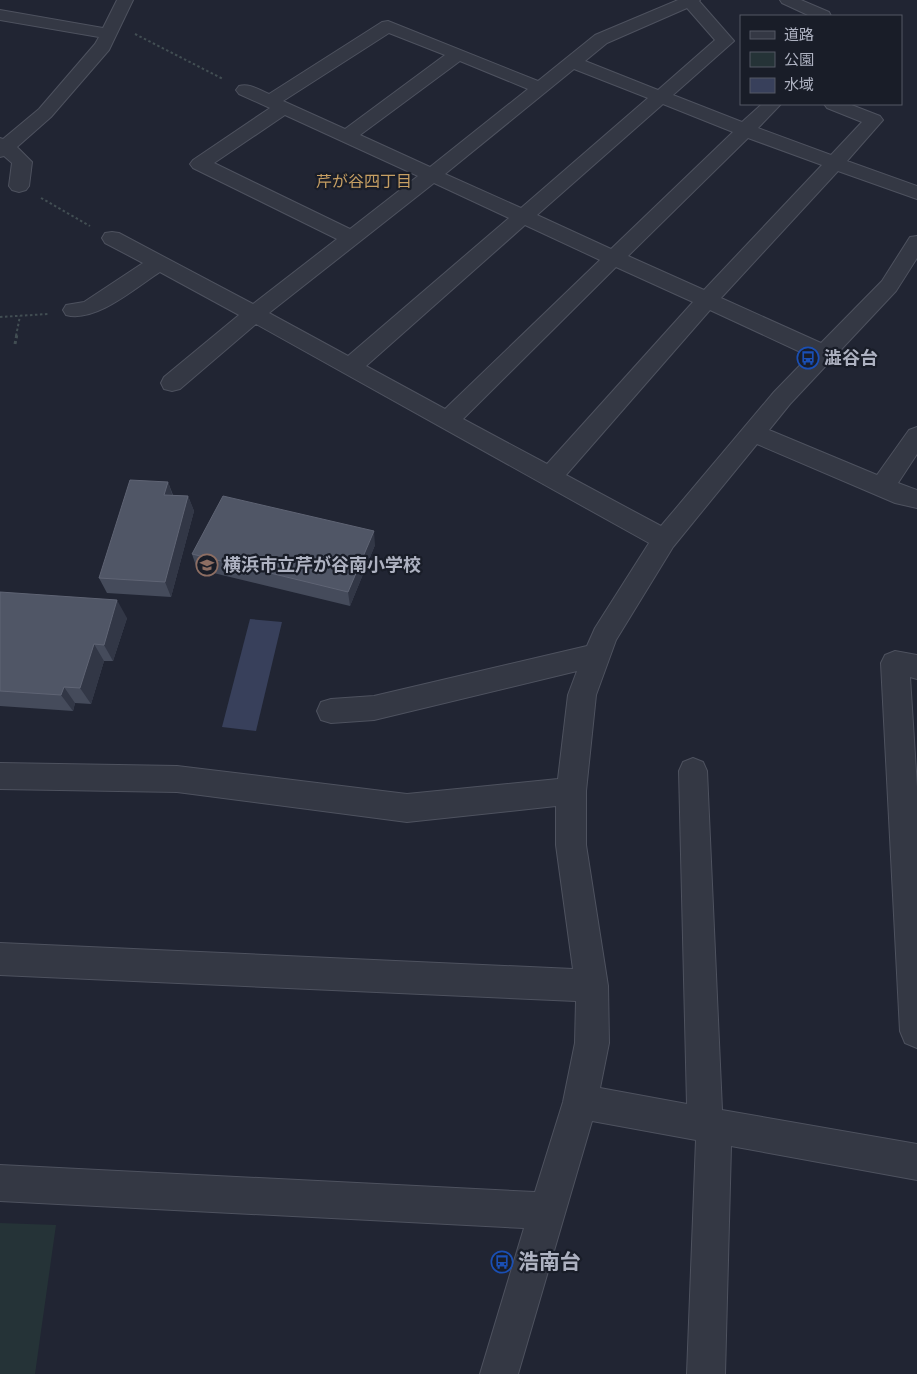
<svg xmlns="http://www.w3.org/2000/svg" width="917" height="1374" font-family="Ubuntu,'Noto Sans JP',sans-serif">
  <rect width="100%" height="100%" fill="#212533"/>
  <path fill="#253337" d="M0,1223l56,2 -21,149h-35z"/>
  <path fill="#38405b" d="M250,619l32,3 -26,109 -34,-4z"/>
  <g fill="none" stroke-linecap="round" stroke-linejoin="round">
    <g stroke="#4e525f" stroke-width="2">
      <path id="minor" d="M117,0h16l-24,50 -58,67 -34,30 15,15 -3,24 -3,4 -7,2 -7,-2 -3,-4 3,-23 -8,-7 -4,1v-19l3,1 36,-30 56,-65 4,-7 -99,-17v-10l103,18z
        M678,0h22l-1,1 35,40 -61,54 69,27 20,-18h19l-23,24 73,27 31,-33 -35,-14 -3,-4h25l31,12 3,4 -36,41 70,25v13l-79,-28 -117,127 100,45 61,-62 28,-44 7,-1v22l-21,33 -106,113 -21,26 108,45 32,-45 8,-3v27l-19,29 19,7v18l-22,-5 -138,-59 -84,103 -57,93 -20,55 -10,96v54l22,141 1,57 -9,45 87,16 -8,-333 4,-9 10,-4 10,4 4,9 15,339 195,34v36l-186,-34 -6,228h-38l9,-234 -104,-19 -74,253h-38l44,-146 -524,-27v-36l535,27 28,-90 12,-59 1,-42 -576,-26v-32l573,26 -17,-124v-39l-149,16 -230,-30 -177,-3v-26l177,3 230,28 151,-15 10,-84 9,-24 -203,49 -43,3 -10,-3 -4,-9 4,-9 10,-3 43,-3 213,-50 8,-18 54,-85 -393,-219 -76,65 -8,2 -8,-2 -3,-6 3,-6 75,-62 -79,-43c-25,16 -64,51 -94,43l-3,-5 3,-5 18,-3 59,-39 -38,-20 -3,-5 3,-5 7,-1 7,1 134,71 84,-65 -144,-71 -3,-4 3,-4 77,-52 -31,-14 -3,-4 3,-4c11,-3 20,4 30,8l113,-72 6,-1 150,60 57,-46zM687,8l28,32 -57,50 -73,-29 22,-18zM389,33l56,22 -100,74 -62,-28zM460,61l68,28 -98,78 -70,-32zM574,69l74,29 -127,110 -76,-34zM663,104l70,28 -122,117 -74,-34zM285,115l133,61 -68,53 -136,-66zM748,138l74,27 -118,125 -76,-34zM434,183l75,35 -161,138 -79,-43zM525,225l75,35 -155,149 -79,-43zM616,267l77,35 -146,162 -84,-45zM710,310l99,46 -35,36 -113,134 -95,-51z
        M780,0h21l28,12 2,4h-21l-28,-13z
        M895,651l22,4v24l-7,-2 7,110v261l-12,-5 -5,-12 -19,-368 4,-8z"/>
    </g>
    <path stroke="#424e53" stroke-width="2" stroke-dasharray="2.5 2.5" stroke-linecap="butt" d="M135,34l88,45
      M41,198l49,28
      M0,317l48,-3
      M16,336l4,-20"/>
    <path stroke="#424e53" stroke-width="3" stroke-dasharray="3 3" stroke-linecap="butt" d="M15,344l2,-10"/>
    <use href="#minor" fill="#343844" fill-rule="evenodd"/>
  </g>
  <path fill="#454b5b" d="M168,482l5,13 15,1 6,15 -23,86 -64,-4 -8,-15z
    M375,545l-25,61 -153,-37 -5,-15z
    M0,592l127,26 -14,43h-9l-13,43 -16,-1 -2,8 -73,-5z"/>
  <path fill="#323746" d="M168,482l5,15 -9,-2z
    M188,496l6,15 -23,86 -6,-15z
    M374,531l1,14 -25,61 -2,-14z
    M117,600l10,18 -14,43 -9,-16z
    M94,644l10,17 -13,43 -11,-16z
    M64,687l11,16 -2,8 -12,-16z"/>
  <path fill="#505666" stroke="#5f6474" d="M130,480l38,2 -4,13 24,1 -23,86 -66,-4z
    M223,496l151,35 -26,61 -156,-38z
    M0,592l117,8 -13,45 -10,-1 -14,44 -16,-1 -3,8 -61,-4z"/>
  <defs>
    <g id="bus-ring" transform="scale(1.125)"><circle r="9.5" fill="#191d28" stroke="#1a4fb4" stroke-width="1.5"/><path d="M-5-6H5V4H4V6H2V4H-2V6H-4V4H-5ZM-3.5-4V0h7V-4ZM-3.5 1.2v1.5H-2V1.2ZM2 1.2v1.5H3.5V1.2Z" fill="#1a4fb4"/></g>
    <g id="school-ring" transform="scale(1.125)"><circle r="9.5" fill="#191d28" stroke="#8d6e63" stroke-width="1.5"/><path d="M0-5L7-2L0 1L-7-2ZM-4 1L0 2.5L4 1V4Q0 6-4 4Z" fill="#8d6e63"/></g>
  </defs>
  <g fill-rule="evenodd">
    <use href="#bus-ring" x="808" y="358"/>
    <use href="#school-ring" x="207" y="565"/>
    <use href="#bus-ring" x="502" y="1262"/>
  </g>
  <g text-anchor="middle" stroke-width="4.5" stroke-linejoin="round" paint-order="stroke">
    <g font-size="16" fill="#c69f63" stroke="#191d28">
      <text x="364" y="187">芹が谷四丁目</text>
    </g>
    <g font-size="18" font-weight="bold" fill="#aeb2c1" stroke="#191d28" text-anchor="start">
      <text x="824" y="364">澁谷台</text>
      <text x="223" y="571">横浜市立芹が谷南小学校</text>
    </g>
    <g font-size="21" font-weight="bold" fill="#aeb2c1" stroke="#191d28" text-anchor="start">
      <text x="518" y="1269">浩南台</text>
    </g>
  </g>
  <rect x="740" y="15" width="162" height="90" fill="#191d28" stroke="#555965"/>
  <rect x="750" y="31" width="25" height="8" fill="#343844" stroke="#555965"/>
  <text x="784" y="40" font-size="15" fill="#aeb2c1">道路</text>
  <rect x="750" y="52" width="25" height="15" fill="#253337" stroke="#555965"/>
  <text x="784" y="65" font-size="15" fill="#aeb2c1">公園</text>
  <rect x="750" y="78" width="25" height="15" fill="#38405b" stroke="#555965"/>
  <text x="784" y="90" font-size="15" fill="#aeb2c1">水域</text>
</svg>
